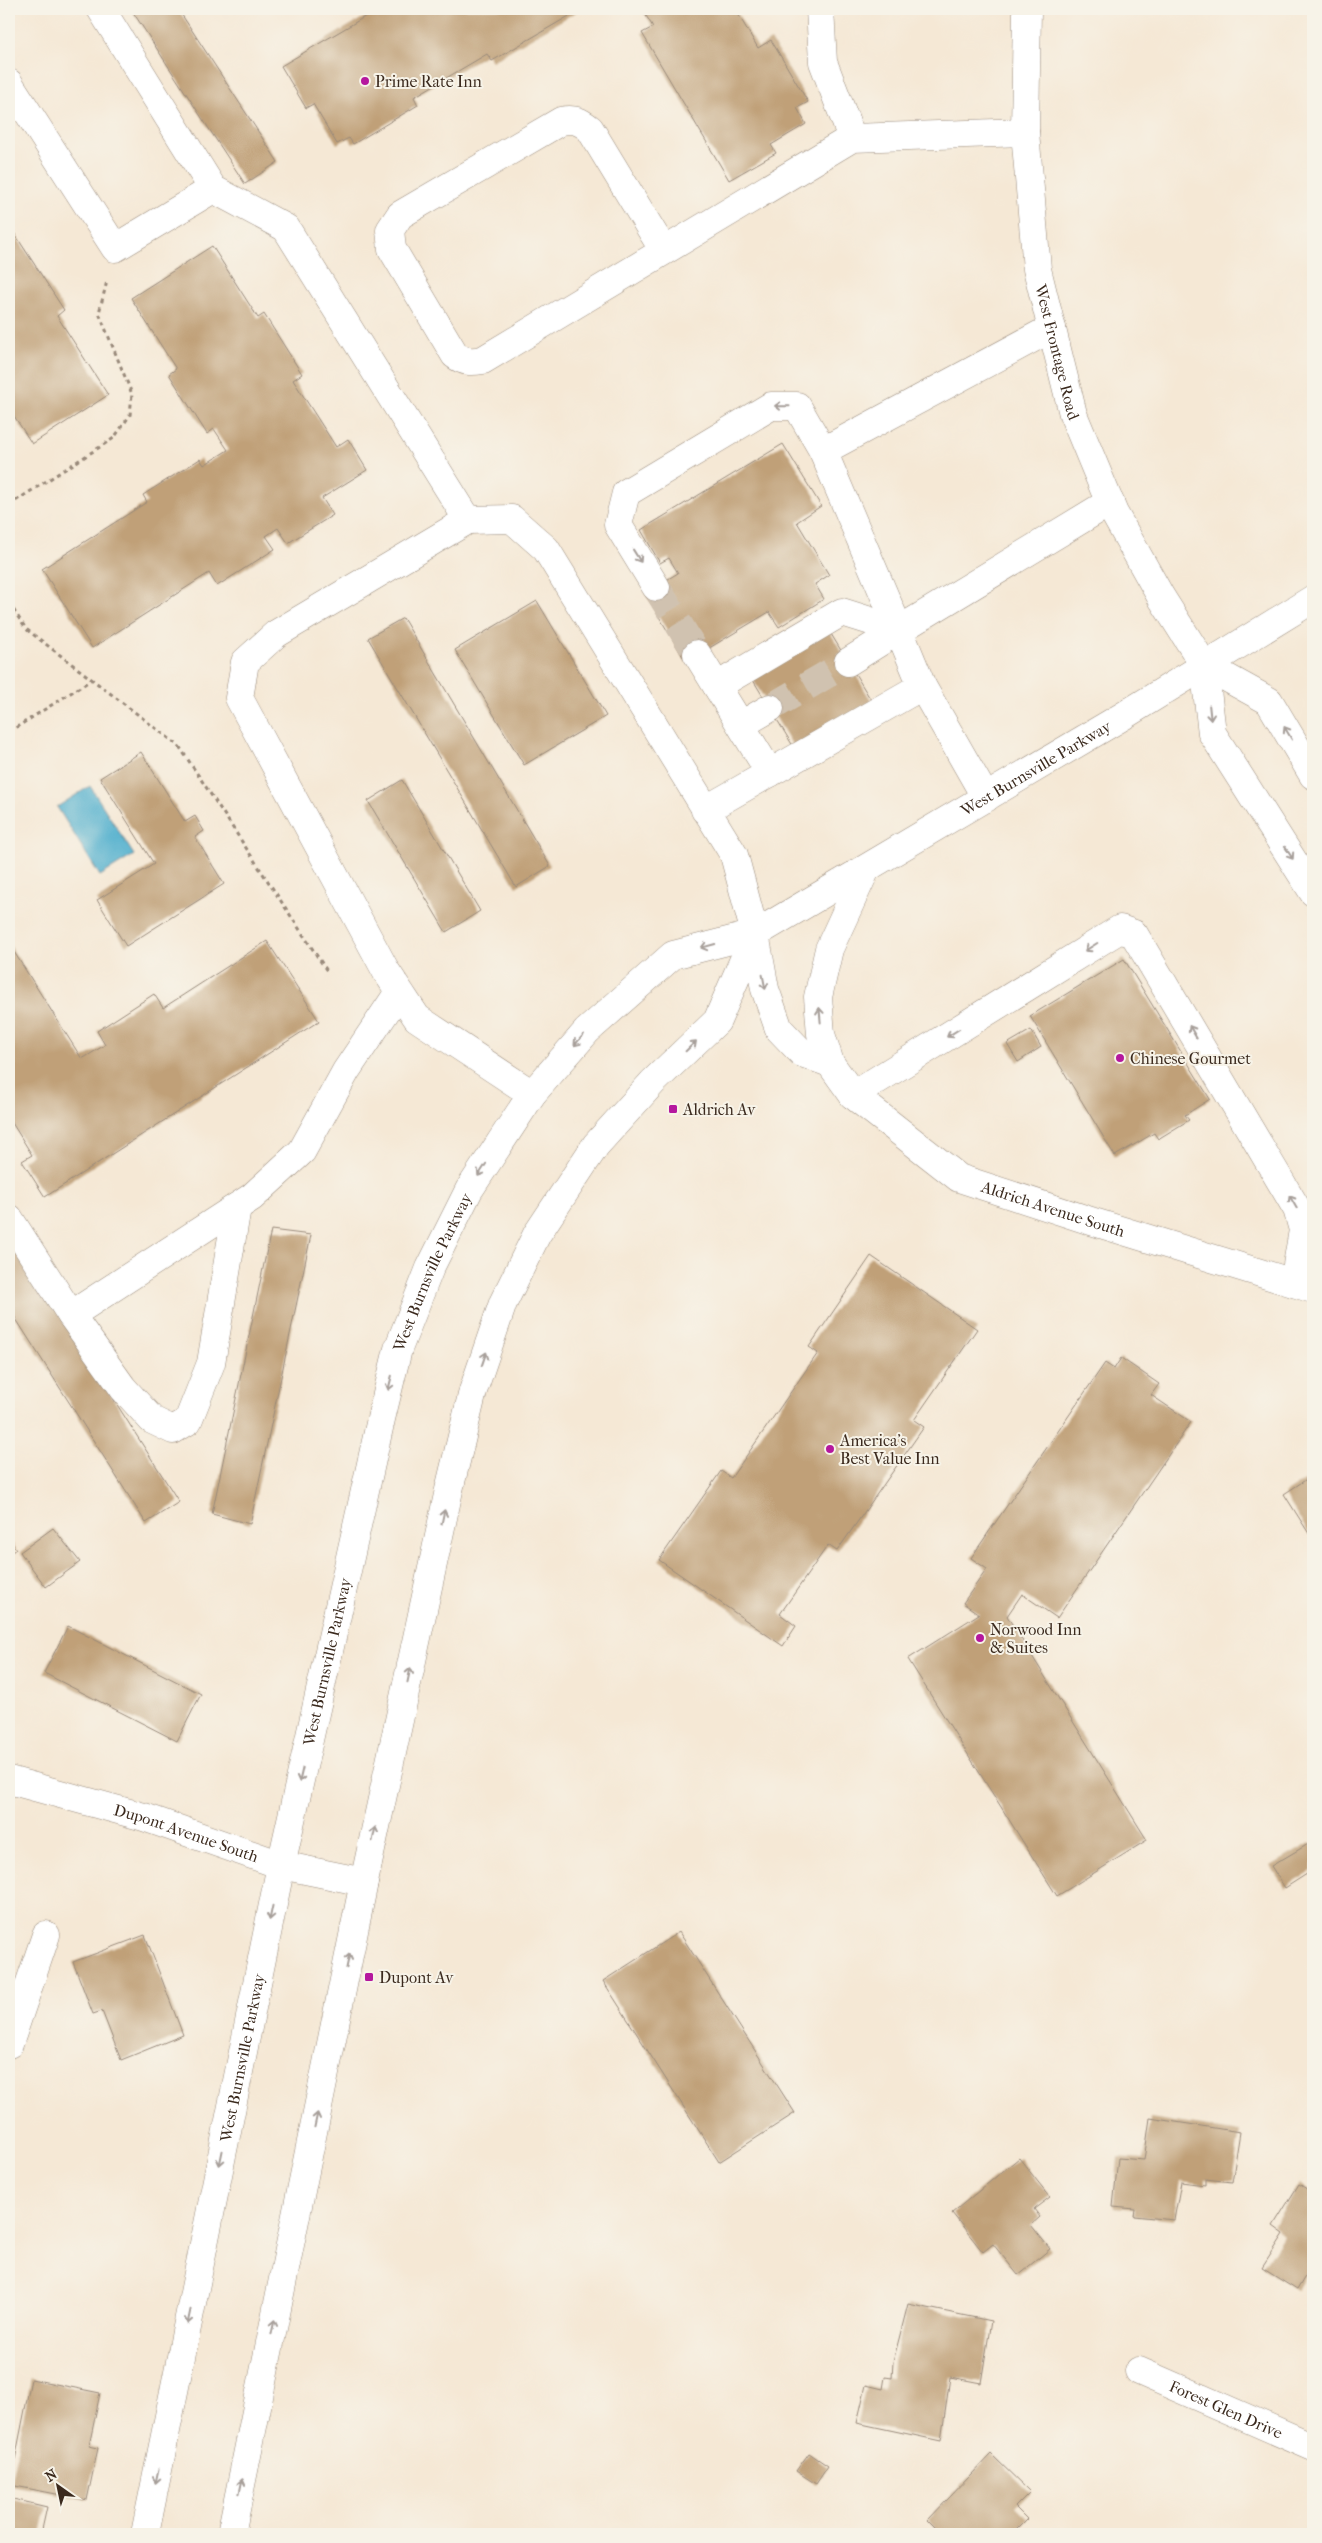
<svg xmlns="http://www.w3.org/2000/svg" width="1322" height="2543" font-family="'IM FELL French Canon',serif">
  <rect width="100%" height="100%" fill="#f7f3e8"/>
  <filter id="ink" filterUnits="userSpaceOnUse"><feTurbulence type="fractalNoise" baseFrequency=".02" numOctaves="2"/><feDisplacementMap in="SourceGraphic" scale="10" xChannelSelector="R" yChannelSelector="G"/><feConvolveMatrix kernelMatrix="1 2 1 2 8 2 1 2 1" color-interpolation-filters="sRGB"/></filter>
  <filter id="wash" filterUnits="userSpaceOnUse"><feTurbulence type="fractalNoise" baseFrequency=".0096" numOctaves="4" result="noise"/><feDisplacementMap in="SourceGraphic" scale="20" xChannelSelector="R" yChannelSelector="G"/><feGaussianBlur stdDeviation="1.12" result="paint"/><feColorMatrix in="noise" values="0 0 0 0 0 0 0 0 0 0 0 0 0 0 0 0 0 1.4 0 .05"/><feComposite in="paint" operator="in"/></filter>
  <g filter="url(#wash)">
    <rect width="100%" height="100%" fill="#f5e8d5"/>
    <path fill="#4eaecd" stroke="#446c76" d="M90,786l44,69 -34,21 -43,-69z"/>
    <g id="blocks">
      <path fill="#c0a078" d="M131,9h47l100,153 -33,22z
        M378,9h203l-89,52 -5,-7 -73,43 4,8 -65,39 -4,-6 -12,6 -24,-40 -7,4 -25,-42z
        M642,9h93l23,39 13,-8 37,62 -11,6 9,16 -35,21 5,8 -47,27 -87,-147 11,-6z
        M9,225l55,85 -7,6 51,79 -76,49 -23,-36z
        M212,246l46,72 6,-4 38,60 -9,6 43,67 12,-8 19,31 -45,28 11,17 -45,28 -10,-15 -12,8 9,13 -58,37 -8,-13 -117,75 -50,-79 105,-67 -4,-7 57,-36 4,6 24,-15 -14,-21 -7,5 -38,-60 7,-5 -45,-71z
        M783,444l38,62 -24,16 32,53 -14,9 9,15 -45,28 -10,-15 -83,50 -41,-69 33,-20 -9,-15 -9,5 -19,-33z
        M537,601l69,115 -82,49 -69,-115z
        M403,618l147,248 -34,21 -148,-249z
        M828,629l46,76 -78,46 -46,-76z
        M141,752l44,70 10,-6 9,15 -9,6 29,47 -98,62 -29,-46 57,-36 -54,-86z
        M402,780l78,131 -34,21 -78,-131z
        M267,941l52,80 -274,176 -23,-36 10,-6 -23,-37v-174l73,115 23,-14 -8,-14 57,-37 9,14z
        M1124,959l86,140 -25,16 4,5 -31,19 -4,-6 -39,23 -85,-140z
        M1031,1030l10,17 -23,15 -11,-18z
        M271,1230l40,5 -61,289 -38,-10z
        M9,1235l170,267 -33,21 -137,-215z
        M871,1256l106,73 -63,91 10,7 -87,124 -9,-6 -48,69 16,12 -13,20 -124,-86 62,-89 10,7 87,-125 -9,-6z
        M1121,1358l38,26 -8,11 40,27 -134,196 -35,-24 -15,22 140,224 -90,56 -149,-237 71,-45 -16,-11 24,-34 -16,-11 134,-195 9,6z
        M1313,1475v65l-29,-46z
        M53,1528l27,34 -34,25 -26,-35z
        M9,1539l7,10 -7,5z
        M68,1626l133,68 -24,47 -133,-68z
        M1310,1843l3,5v22l-28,18 -14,-22z
        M679,1932l116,181 -76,49 -116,-181z
        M145,1935l38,100 -62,25 -19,-49 -9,3 -20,-52z
        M1150,2118l90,14 -8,50 -27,-3v6l-24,-3 -7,38 -40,-4 1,-7 -22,-2 5,-49 26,2z
        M1019,2158l31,39 -16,12 6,8 -9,8 19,24 -32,26 -25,-31 -10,8 -31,-39z
        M1299,2184l14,9v70l-16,27 -35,-22 22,-34 -11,-8z
        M908,2304l83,17 -10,62 -31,-6 -9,64 -84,-18 9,-38 17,4 2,-12 7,1 1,-16z
        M31,2379l69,14 -11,53 9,2 -11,52 -77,-15z
        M809,2453l19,13 -12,18 -20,-13z
        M991,2454l39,38 -15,15 12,12 -12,12 4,3h-77l-14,-14z
        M9,2498l38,9 -6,27h-32z"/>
    </g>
  </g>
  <g filter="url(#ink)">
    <use href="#blocks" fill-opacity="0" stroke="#98897a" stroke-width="1"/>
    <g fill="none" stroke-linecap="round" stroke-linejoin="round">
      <path stroke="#d0c2b0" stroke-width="28" stroke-dasharray="28 14" stroke-linecap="butt" d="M656,587l41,67
        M770,708l78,-46"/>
      <g stroke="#98897a" stroke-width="29">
        <g id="minor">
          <path d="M101,9l112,180"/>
          <path d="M820,9l3,53 29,76"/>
          <path id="s1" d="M1027,9l-2,123 12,137 36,145 41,99 47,84 43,68"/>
          <path d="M9,83l106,165 98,-59 73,39 182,292 44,-1 34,30 188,306 21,79 10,55 14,40 23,24 28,10"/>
          <path d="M664,251l-74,-122c-10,-8 -16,-11 -29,-8l-161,94 -10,15 2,19 63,106c9,7 16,7 28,5l369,-222 173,-6"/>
          <path d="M468,520l-192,114 -31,28 -6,36 147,273 31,47 115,76"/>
          <path d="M656,587l-38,-62 8,-32 145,-87h26l26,45"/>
          <path d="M899,630l-76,-179 229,-123"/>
          <path d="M697,654l73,119"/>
          <path d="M848,662l51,-32"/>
          <path d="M717,686l125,-74 57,18"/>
          <path d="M741,725l29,-17"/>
          <path d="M986,798l-64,-112 -23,-56 211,-128"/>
          <path d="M705,810l217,-124"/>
          <path id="s2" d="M866,869l-37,80 -11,48 3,37 9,29 23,32 106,83 135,44 219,67"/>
          <path d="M853,1095l267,-166 14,5 163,275 6,21 -9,53"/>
          <path d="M9,1218l62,97 181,-118 50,-46 44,-80 53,-79"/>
          <path d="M71,1315l52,73 29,32 21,10 15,-9 23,-58 26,-156"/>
          <path id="s3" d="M9,1780l135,37 137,48 83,17"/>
          <path d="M9,2044l37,-109"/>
          <path id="s4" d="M1139,2371l174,76"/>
          <path id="s5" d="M145,2534l136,-669 100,-446 17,-70 32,-81 39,-78 63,-96 55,-63 86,-76 82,-21 368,-218 190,-117"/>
          <path d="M231,2534l133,-652 85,-392 24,-99 30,-88 34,-69 59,-89 57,-63 64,-61 38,-87"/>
        </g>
      </g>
      <g stroke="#98897a" stroke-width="29">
        <path id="highway" d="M1204,665l8,68 101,159
          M1204,665l65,36 44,74"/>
      </g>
      <path stroke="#98897a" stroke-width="3" stroke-dasharray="4 4" stroke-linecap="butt" d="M9,505l105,-67 16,-23 2,-21 -33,-81 8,-32
        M9,603l17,26 153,117 148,225
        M9,732l82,-52"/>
      <use href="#minor" stroke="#fff" stroke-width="28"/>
      <use href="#highway" stroke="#fff" stroke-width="28"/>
    </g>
    <defs><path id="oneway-shaft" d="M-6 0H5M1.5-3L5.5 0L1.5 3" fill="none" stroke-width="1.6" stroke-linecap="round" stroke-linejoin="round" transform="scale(1.25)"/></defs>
    <g stroke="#a79f9a">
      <use href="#oneway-shaft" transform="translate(782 406) rotate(-179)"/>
      <use href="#oneway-shaft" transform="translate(637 556) rotate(58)"/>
      <use href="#oneway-shaft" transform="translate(1210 713) rotate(84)"/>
      <use href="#oneway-shaft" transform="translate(1288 733) rotate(-121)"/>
      <use href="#oneway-shaft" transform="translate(1289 853) rotate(57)"/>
      <use href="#oneway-shaft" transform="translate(708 946) rotate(165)"/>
      <use href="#oneway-shaft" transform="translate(1091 947) rotate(148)"/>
      <use href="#oneway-shaft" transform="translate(764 982) rotate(79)"/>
      <use href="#oneway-shaft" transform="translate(820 1015) rotate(-95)"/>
      <use href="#oneway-shaft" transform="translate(1193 1032) rotate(-120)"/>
      <use href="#oneway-shaft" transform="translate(953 1033) rotate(148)"/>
      <use href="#oneway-shaft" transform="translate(579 1040) rotate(131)"/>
      <use href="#oneway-shaft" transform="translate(691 1046) rotate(-44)"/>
      <use href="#oneway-shaft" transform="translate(482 1170) rotate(123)"/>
      <use href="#oneway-shaft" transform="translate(1293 1202) rotate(-120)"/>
      <use href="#oneway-shaft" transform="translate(484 1359) rotate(-71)"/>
      <use href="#oneway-shaft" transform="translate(390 1383) rotate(104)"/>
      <use href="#oneway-shaft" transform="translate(443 1517) rotate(-78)"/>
      <use href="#oneway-shaft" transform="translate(409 1675) rotate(-78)"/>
      <use href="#oneway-shaft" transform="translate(301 1775) rotate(103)"/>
      <use href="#oneway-shaft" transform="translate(374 1834) rotate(-78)"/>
      <use href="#oneway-shaft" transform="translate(271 1913) rotate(102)"/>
      <use href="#oneway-shaft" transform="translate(348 1961) rotate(-78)"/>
      <use href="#oneway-shaft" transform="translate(316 2120) rotate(-78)"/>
      <use href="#oneway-shaft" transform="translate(221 2158) rotate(102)"/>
      <use href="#oneway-shaft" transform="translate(189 2317) rotate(102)"/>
      <use href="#oneway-shaft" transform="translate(273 2327) rotate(-78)"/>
      <use href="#oneway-shaft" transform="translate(157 2476) rotate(102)"/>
      <use href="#oneway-shaft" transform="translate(241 2486) rotate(-78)"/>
    </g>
  </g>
  <g fill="#b5179e" stroke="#f7f3e8" stroke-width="2">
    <circle cx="365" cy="81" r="5"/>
    <circle cx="1120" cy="1058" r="5"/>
    <rect x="668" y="1104" width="10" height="10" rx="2.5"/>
    <circle cx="830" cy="1449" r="5"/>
    <circle cx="980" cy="1638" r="5"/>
    <rect x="364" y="1972" width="10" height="10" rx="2.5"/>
  </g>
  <g text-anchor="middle" stroke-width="4" stroke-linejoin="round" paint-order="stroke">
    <g font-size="16" fill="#3b2a1e" stroke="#f7f3e8" text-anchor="start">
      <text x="375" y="87">Prime Rate Inn</text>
      <text x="1130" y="1064">Chinese Gourmet</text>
      <text x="683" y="1115">Aldrich Av</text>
      <text x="840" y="1446">America's<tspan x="840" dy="18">Best Value Inn</tspan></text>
      <text x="990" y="1635">Norwood Inn<tspan x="990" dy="18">&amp; Suites</tspan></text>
      <text x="379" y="1983">Dupont Av</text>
    </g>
    <g font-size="16" fill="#3b2a1e" stroke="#f7f3e8">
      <text dy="6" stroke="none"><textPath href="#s1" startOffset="346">West Frontage Road</textPath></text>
      <text dy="6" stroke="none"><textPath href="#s5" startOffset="2110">West Burnsville Parkway</textPath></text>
      <text dy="6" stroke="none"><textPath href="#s2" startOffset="478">Aldrich Avenue South</textPath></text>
      <text dy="6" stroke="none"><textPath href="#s5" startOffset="1296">West Burnsville Parkway</textPath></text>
      <text dy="6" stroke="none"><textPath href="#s5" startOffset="891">West Burnsville Parkway</textPath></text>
      <text dy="6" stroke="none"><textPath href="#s3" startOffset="185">Dupont Avenue South</textPath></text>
      <text dy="6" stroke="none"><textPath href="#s5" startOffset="486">West Burnsville Parkway</textPath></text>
      <text dy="6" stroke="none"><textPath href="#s4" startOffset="95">Forest Glen Drive</textPath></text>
    </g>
  </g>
  <rect width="1322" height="2543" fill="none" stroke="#f7f3e8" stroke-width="30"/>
  <g transform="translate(58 2486) rotate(327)" stroke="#f7f3e8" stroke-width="4" paint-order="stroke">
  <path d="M0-4L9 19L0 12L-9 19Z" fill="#3b2a1e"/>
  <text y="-8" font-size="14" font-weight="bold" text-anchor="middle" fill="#3b2a1e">N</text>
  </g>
</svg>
